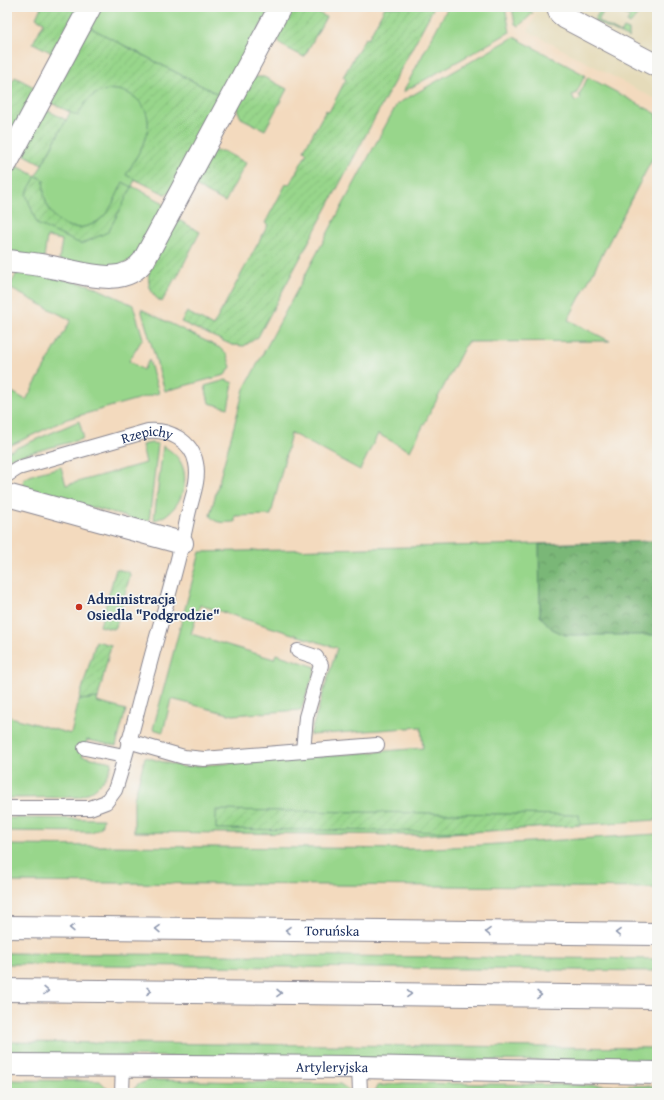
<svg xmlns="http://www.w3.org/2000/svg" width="664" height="1100" font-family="'Gentium Book Plus',serif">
  <defs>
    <pattern id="forest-crowns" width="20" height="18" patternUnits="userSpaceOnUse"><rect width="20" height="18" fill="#7ab777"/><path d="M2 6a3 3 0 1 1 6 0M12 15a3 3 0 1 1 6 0" fill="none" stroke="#639565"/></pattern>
    <pattern id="garden-furrows" width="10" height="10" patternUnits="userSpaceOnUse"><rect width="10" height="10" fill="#98d68b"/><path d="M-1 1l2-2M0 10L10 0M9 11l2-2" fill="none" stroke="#82b87a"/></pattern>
  </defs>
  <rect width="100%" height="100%" fill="#f6f6f2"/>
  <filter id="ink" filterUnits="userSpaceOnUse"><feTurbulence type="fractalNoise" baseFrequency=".025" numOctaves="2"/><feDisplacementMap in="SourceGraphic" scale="8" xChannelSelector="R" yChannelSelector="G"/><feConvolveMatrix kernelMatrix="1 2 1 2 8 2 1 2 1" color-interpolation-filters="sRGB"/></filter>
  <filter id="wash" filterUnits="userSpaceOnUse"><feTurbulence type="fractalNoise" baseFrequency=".012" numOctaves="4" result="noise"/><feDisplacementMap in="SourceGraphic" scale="16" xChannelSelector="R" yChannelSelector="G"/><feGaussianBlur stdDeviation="0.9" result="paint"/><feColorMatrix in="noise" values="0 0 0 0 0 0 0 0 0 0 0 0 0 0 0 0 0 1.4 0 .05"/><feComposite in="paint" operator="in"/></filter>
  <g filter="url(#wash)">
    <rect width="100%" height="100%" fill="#f3dabe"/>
    <path fill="#e5dbba" d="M522,7h135v93l-129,-69 8,-16z"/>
    <path fill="#98d68b" stroke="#5a8274" d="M100,7h171l-48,90 -134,-70z
      M448,7h57l5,25 -107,60z
      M512,7h10l11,6 -14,13 -4,-2z
      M602,7h4l-8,14 23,12 3,-5 5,2v8l-35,-17z
      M612,7h18l10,5 -10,12 -3,-2 3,-5z
      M514,37l71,38 -9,19 -4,1 3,6 6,-2 -2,-4 9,-18 69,37v36l-89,170 42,21 -143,1 -57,109 -32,-17 -18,36 -69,-37 -20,82 -36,1v6c-9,0 -21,3 -25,-7l34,-126 153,-285z
      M130,77l29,54 -27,55 30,16 2,5 -28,51 -24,10 -53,-8 3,-20 -15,-3 -3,21 -37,-6v-72l6,-12 6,-1 17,9 52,-97z
      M18,271l72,14 43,20 10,33 -14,23 14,9 6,-10 10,33 -92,26 -60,28v-58l19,11 45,-80 -62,-32z
      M141,309l79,39 7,7 4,12 -6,8 -60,16z
      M226,380l7,3 -5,25 -19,-5 -4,-17z
      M79,421l4,14 -1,4 -75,20v-7z
      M151,443l7,1 -9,77 -12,-1 -109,-31 -5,-4 1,-6 10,-5 27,-7 5,18 80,-22 -4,-18z
      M163,446c7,4 14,9 18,17 11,21 -4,53 -27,57z
      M657,541v279l-238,15 -285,-3v-33l11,-42 37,10 241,-19 -2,-21 -111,8 27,-87 -137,-43 -9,29 83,25 2,-5 40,13 -15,43 -68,5 -62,-16 -8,33 -10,-3 47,-177z
      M98,698l-1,4 29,8 -10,36 -29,-6 -5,16 30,6c-4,17 -16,29 -33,35l-72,1v-82l64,18 8,-34z
      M7,818l96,1 -2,8 -9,5 -85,-1z
      M657,834v54l-650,-6v-37l412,4z
      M7,953l650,6v12l-650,-7z
      M7,1042l650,6v14l-650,-7z
      M7,1080l93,1 8,8 1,4h-102z
      M155,1080l185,4 9,6 1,3h-218c3,-10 14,-12 23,-13z
      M403,1083l254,3v7h-283l3,-7z"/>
    <path fill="url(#forest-crowns)" stroke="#4a736a" d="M657,541v94h-92l-13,-6 -12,-13 -1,-72z"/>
    <path fill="url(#garden-furrows)" stroke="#5a8274" d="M41,7h39l-26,47 -21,-11 11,-21 -8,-4z
      M289,7h20l17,10 -22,40 -23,-12 -6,-12z
      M385,7h49l-176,330 -14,9 -12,-1 -51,-23 6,-10 26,14 55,-101 -3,-2 21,-39 3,1 18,-32 -3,-3 22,-40 3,2 17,-33 -3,-2 22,-39 3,1z
      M89,27l134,70 -52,96 -6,1 -39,-19c8,-14 20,-32 22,-48 3,-28 -30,-47 -54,-32 -8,5 -12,13 -16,21l-25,-12 -2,-6z
      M15,77l21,11 -29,56v-53z
      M251,77h13l23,12 -22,41 -24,-12 -5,-11z
      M49,111l17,9 -24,44 -17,-9 -2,-5 20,-38z
      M212,151h11l23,12 -21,39 -28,-15 -2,-5z
      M36,176l8,4c-4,32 23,61 54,41 13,-9 18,-25 25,-39l9,5 -24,45 -27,12 -44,-20 -11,-30z
      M179,220l21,12 -24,47 -1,-1 -13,24c-11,-6 -15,-18 -13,-30l25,-51z
      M116,569l13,3 1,3 -14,52 -4,2 -12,-3z
      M96,641l15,4 -13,53 -19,2z
      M216,810l363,5 1,10 -107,7 -257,-3z"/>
  </g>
  <g filter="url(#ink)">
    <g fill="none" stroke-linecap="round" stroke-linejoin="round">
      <g stroke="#87848e" stroke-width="16">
        <g id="lane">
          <path id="s1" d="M7,475l11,-7 130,-37c21,-2 44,10 48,32 4,19 -6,38 -9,57 -10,50 -26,100 -39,150 -11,39 -20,81 -33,120l-9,12 -16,6h-83"/>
          <path d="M298,651l18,6 5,8 -15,52 -3,34"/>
          <path d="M128,741l56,16 20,2 173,-14"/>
          <path d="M85,748l39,8"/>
          <path d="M359,1067l1,26"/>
          <path d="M122,1093l1,-29"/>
        </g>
      </g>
      <g stroke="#87848e" stroke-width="24">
        <g id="street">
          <path d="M558,7l2,6 6,5 91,48"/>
          <path d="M7,162l83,-155"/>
          <path d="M7,261c16,2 33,3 49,7 28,5 68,21 88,-8l136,-253"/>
          <path d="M7,495l175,48"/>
          <path id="s2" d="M7,1065l352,2 298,6"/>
        </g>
      </g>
      <g stroke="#87848e" stroke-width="24">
        <g id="highway">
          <path id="s3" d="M7,927l650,7"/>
          <path d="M7,990l650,7"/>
        </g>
      </g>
      <use href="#lane" stroke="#fff" stroke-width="14"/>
      <use href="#street" stroke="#fff" stroke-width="22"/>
      <use href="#highway" stroke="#fff" stroke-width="22"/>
    </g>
    <defs><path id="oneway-chevron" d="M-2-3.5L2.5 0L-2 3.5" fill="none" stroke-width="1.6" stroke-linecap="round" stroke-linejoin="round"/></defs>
    <g stroke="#8d97ae">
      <use href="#oneway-chevron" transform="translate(72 928) rotate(-179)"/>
      <use href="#oneway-chevron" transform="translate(158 929) rotate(-179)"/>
      <use href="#oneway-chevron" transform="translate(288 930) rotate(-179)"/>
      <use href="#oneway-chevron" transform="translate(488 932) rotate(-179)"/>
      <use href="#oneway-chevron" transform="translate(618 933) rotate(-179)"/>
      <use href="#oneway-chevron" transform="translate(46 991) rotate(1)"/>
      <use href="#oneway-chevron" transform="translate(149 991) rotate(1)"/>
      <use href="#oneway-chevron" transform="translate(279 993) rotate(1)"/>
      <use href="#oneway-chevron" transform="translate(409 994) rotate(1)"/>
      <use href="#oneway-chevron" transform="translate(539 995) rotate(1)"/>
    </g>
  </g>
  <circle fill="#c8321e" stroke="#f6f6f2" stroke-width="1.5" cx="79" cy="607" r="4"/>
  <g text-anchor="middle" stroke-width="3.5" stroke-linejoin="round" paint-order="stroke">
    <g font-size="14" fill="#1b2f5e" stroke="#f6f6f2">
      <text dy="5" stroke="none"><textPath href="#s1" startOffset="147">Rzepichy</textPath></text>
      <text dy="5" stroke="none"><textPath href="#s3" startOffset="325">Toruńska</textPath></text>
      <text dy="5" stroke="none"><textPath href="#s2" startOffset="325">Artyleryjska</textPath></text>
    </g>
    <g font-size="14" font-weight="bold" fill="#1b2f5e" stroke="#f6f6f2" text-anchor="start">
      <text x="87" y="604">Administracja<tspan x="87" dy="16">Osiedla "Podgrodzie"</tspan></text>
    </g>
  </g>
  <rect width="664" height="1100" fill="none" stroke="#f6f6f2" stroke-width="24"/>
</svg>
